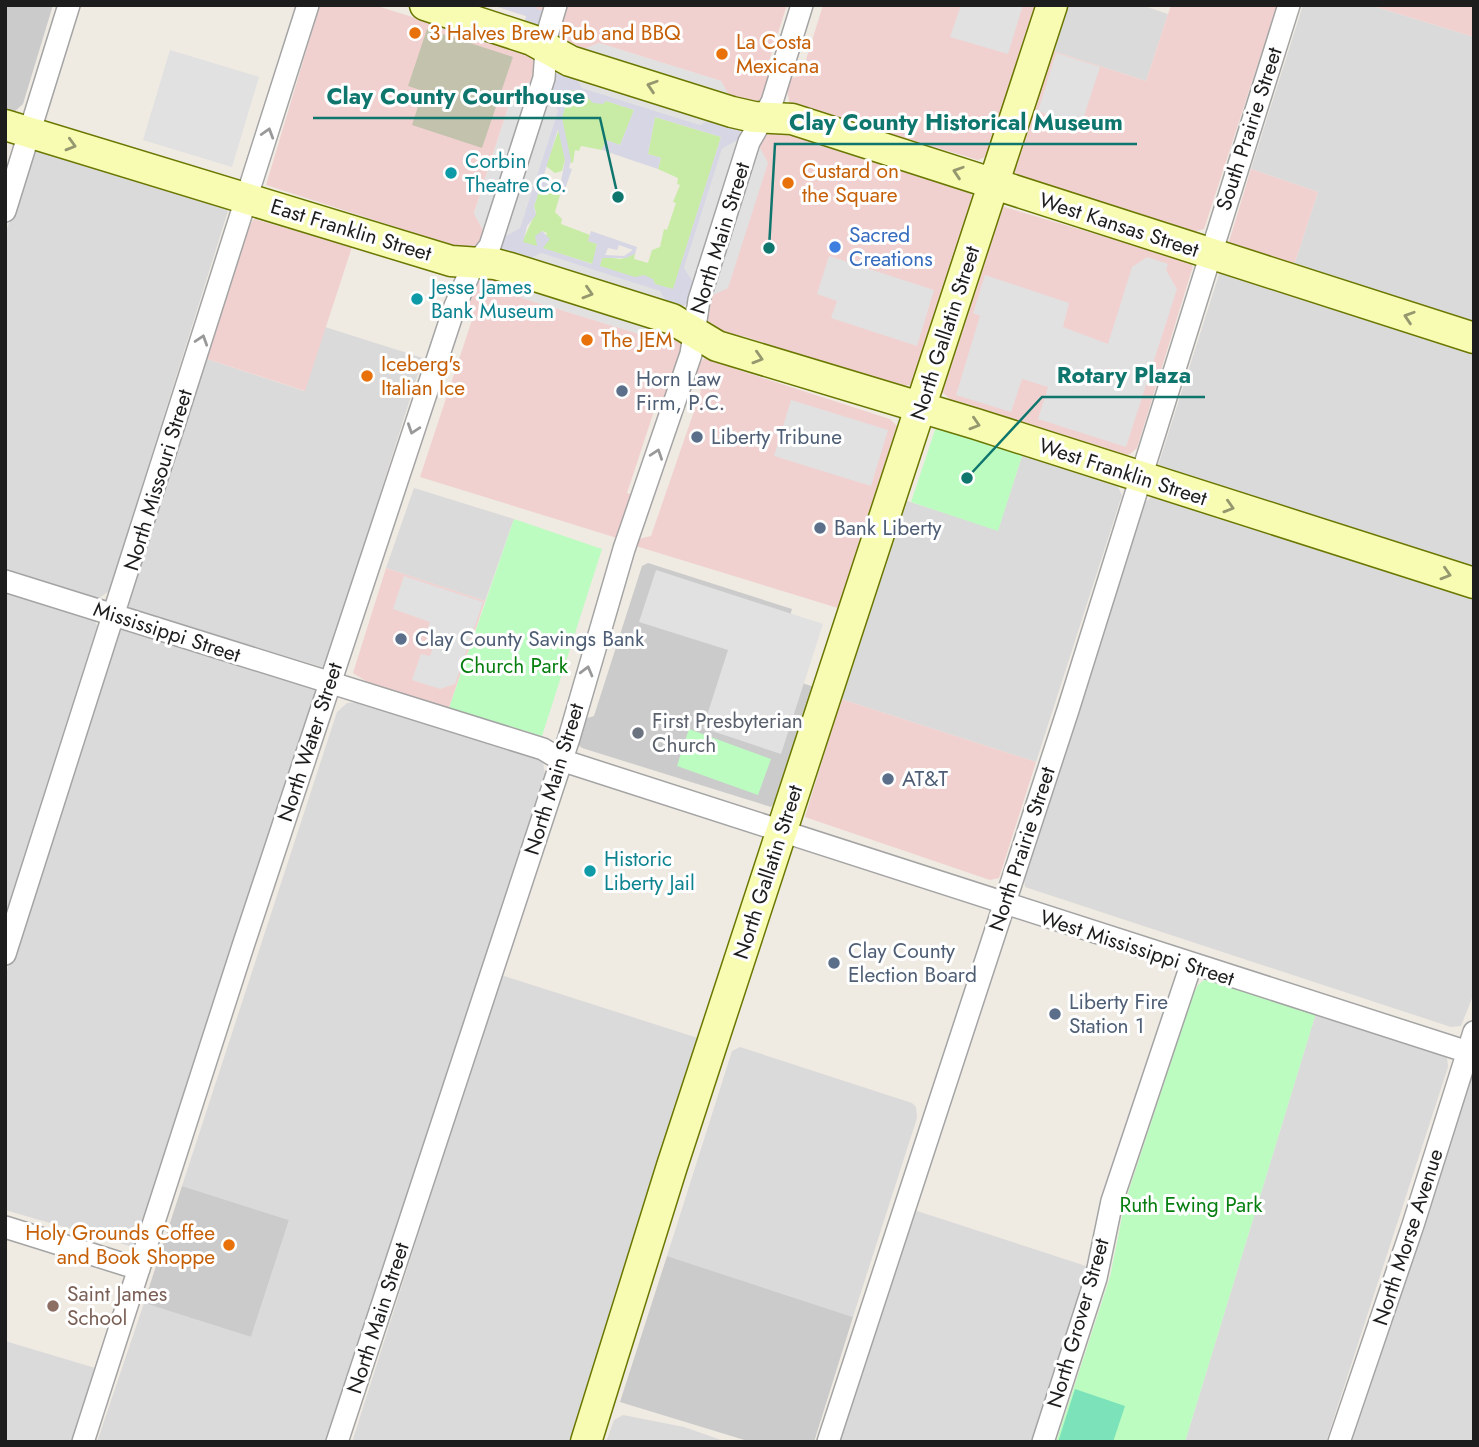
<svg xmlns="http://www.w3.org/2000/svg" width="1479" height="1447" font-family="Jost,sans-serif">
  <rect width="100%" height="100%" fill="#efeae2"/>
  <path fill="#dbdada" d="M1064,5h77l27,9 -22,67 -96,-31z
    M1303,5h67l104,32v285l-180,-57 24,-73 -67,-23z
    M37,150l189,58 2,3 -119,380 -11,8 -93,-30v-334l24,-75z
    M1221,268l253,79v226l-317,-104z
    M325,327l98,31 -97,307 -4,2 -193,-59 -2,-5 77,-245 100,33z
    M1023,453l94,32 5,10 -86,267 -195,-63 63,-199 94,30z
    M414,488l100,31 -29,82 -99,-33z
    M1154,495l320,101v397l-13,33 -10,1 -426,-140 -1,-9 120,-375z
    M5,590l89,29 3,7 -92,289z
    M129,629l186,60 2,3 -179,552 -5,3 -128,-37v-233l109,-342 3,-5z
    M359,702l176,55 8,5 2,12 -219,668h-229l47,-139 107,34 38,-117 -107,-34 155,-474 10,-9z
    M501,975l200,64 -129,403h-220z
    M1316,1013l125,40 6,4 1,10 -122,375h-141z
    M740,1047l172,56 4,4 1,11 -64,199 -186,-61 65,-205z
    M1474,1065v377h-127z
    M914,1210l175,57 -56,175h-196z
    M5,1341l97,29 -23,72h-74z
    M623,1415l61,12 43,15h-121l8,-22z"/>
  <path fill="#f1d1d0" d="M320,5h54l128,40 26,4 10,13 -6,19 -18,8 -40,124 10,19 -10,21 -35,-4 -6,-10 -167,-54z
    M492,5h295l-19,59 6,8 -9,26 -7,6 -26,-3 -11,-20 -122,-38 -22,9 -51,-36z
    M823,5h217l-50,150 -12,5 -163,-49 -25,-4 -3,-17 4,-12 10,-2z
    M1171,5h106l-73,224 -11,3 -176,-56 -5,-9 38,-117 96,31z
    M1370,5h104v32z
    M765,129l36,3 5,9 162,51 6,5 -58,184 -6,4 -13,1 -154,-50 -11,4 -28,-19z
    M1251,169l67,23 -24,73 -66,-20z
    M1001,206l186,55 6,5 -56,182 -7,6 -7,2 -170,-54 -12,-11z
    M254,219l98,28 -47,144 -101,-33 43,-129z
    M480,277l33,2 9,19 124,38 19,-10 17,11 1,9 -18,55 -7,-2 -31,94 6,2 -16,43 -197,-61 54,-163 -6,-10z
    M708,356l19,1 8,12 155,50 7,7 -59,182 -202,-62 3,-7 12,-3 50,-145 -8,-16 4,-11z
    M386,568l99,33 -36,107 -80,-25 -16,-10z
    M841,699l195,63 -37,116 -9,2 -185,-63z"/>
  <path fill="#cbcbcb" d="M5,5h48l-30,99 -9,8 -9,-3z
    M648,563l144,46 -19,64 41,14 -39,115 -4,5 -189,-59 -6,-5 2,-22 16,-5 48,-150z
    M182,1186l107,34 -38,117 -107,-34z
    M667,1256l186,61 -39,125h-63l-131,-40z"/>
  <path fill="#c3c3ad" d="M427,29l86,28 -31,91 -70,-23 11,-34 -15,-5z"/>
  <path fill="#c8eca5" d="M570,89l64,21 -14,35 -14,-5 -4,10 -21,-4 -2,5 -4,-1 -2,13 -3,-1 -8,-44z
    M655,117l66,20 -48,153 -74,-24 4,-9 18,2 14,-5 -1,5 14,4 4,-13 8,-3 4,-18 3,1 9,-27 -3,-1 7,-17 -3,-1 1,-6 -20,-9 3,-11 -13,-4z
    M559,129l6,31 -3,11 -7,2 -9,-7z
    M540,188l20,7 -5,17 7,7 -1,5 29,11 -2,6 9,3 -4,20 -51,-16 5,-15 -5,-2 -5,16 -15,-5 14,-30 -2,-6z"/>
  <path fill="#bcfcc1" d="M936,427l87,26 -25,78 -87,-29z
    M514,519l88,30 -60,187 -93,-28z
    M689,729l82,30 -13,36 -81,-29z
    M1207,978l109,35 -131,429h-129l54,-165 15,-75 68,-207 5,-10z"/>
  <path fill="#7ce2ba" d="M1075,1389l50,17 -12,36h-55z"/>
  <path fill="#e1e1e1" d="M961,5h62l-15,49 -58,-17z
    M599,43l122,38 11,20 -155,-49z
    M170,50l89,27 -27,90 -89,-27z
    M1056,53l44,14 -19,58 -43,-14z
    M573,69l146,45 -19,11 -118,-37z
    M532,81l-48,150 -10,-17 40,-125z
    M548,92l10,19 -38,117 -18,10z
    M741,138l-46,147 -11,-17 38,-119z
    M758,144l10,19 -40,125 -17,8z
    M541,253l120,38 8,15 -147,-43z
    M829,256l105,34 -17,56 -86,-28 6,-17 -20,-7z
    M1147,257l21,7 -2,6 11,19 -51,158 -88,-28 10,-32 -26,-8 -11,33 -55,-17 24,-79 -7,-3 12,-38 84,28 -6,24 45,17 24,-77z
    M513,279l152,47 -19,10 -124,-38z
    M791,400l97,30 -17,56 -97,-30z
    M656,570l167,54 -42,130 -78,-26 25,-78 -89,-28z
    M404,576l79,26 -28,82 -15,5 -28,-9 9,-26 9,2 6,-18 -10,-4 4,-12 -37,-13z"/>
  <path fill="#d6d6e4" fill-rule="evenodd" d="M492,5h45l-1,4 8,2 -3,14h-17l2,-9z
    M572,69l10,19 118,37 19,-11 21,12 1,12 -19,11 -38,119 11,17 -7,17 -6,6 -13,-2 -9,-15 -119,-38 -19,10 -22,-14 2,-11 18,-10 38,-117 -10,-19 4,-12 7,-9zM570,90l15,5 8,8 10,1 3,-3 28,9 -14,35 -14,-5 -4,10 56,19 3,-11 -13,-4 7,-37 66,20 -48,152 -18,-5 -2,-5 -9,-4 -9,2 -35,-11 2,-8h24l9,-4 2,-7 -46,-16 -3,10 9,3 -5,20 -49,-16 7,-9 -8,-8 -7,5 2,10 -14,-4 4,-16 9,-11 -2,-9 6,-18 23,7 9,-26 -3,-1 2,-8 -9,-42zM558,129l7,31 -5,27 -18,-6zM619,245l14,5 -9,6 -19,-1 3,-7 9,2z"/>
  <g fill="none" stroke-linecap="round" stroke-linejoin="round">
    <g stroke="#a4a4a4" stroke-width="24">
      <path id="street" d="M5,211l64,-206
        M5,581l538,168 18,11 913,294
        M5,954l303,-949
        M5,1227l134,42
        M83,1442l160,-496 212,-640 16,-36 19,-24 54,-168 3,-43 9,-30
        M337,1442l232,-704 55,-189 67,-195 8,-54 50,-158 23,-40 30,-97
        M828,1442l240,-732 221,-705
        M1043,1442l53,-164 16,-77 79,-236
        M1339,1442l74,-217 61,-193"/>
    </g>
    <g stroke="#6a7700" stroke-width="33">
      <path id="secondary" d="M425,5l107,35 38,21 162,51 22,5 38,2 682,219
        M5,125l446,136 44,3 15,4 162,51 45,27 259,78 498,159
        M586,1442l86,-276 380,-1161"/>
    </g>
    <use href="#street" stroke="#fff" stroke-width="21"/>
    <use href="#secondary" stroke="#f8fcb2" stroke-width="30"/>
  </g>
  <defs><path id="oneway-chevron" d="M-2-3.5L2.5 0L-2 3.5" fill="none" stroke-width="1.6" stroke-linecap="round" stroke-linejoin="round" transform="scale(1.75)"/></defs>
  <g stroke="#95986f">
    <use href="#oneway-chevron" transform="translate(652 86) rotate(-162)"/>
    <use href="#oneway-chevron" transform="translate(71 145) rotate(16)"/>
    <use href="#oneway-chevron" transform="translate(958 172) rotate(-162)"/>
    <use href="#oneway-chevron" transform="translate(588 293) rotate(17)"/>
    <use href="#oneway-chevron" transform="translate(1409 317) rotate(-162)"/>
    <use href="#oneway-chevron" transform="translate(758 358) rotate(17)"/>
    <use href="#oneway-chevron" transform="translate(975 424) rotate(17)"/>
    <use href="#oneway-chevron" transform="translate(1229 507) rotate(17)"/>
    <use href="#oneway-chevron" transform="translate(1446 574) rotate(17)"/>
  </g>
  <g stroke="#999">
    <use href="#oneway-chevron" transform="translate(268 133) rotate(-73)"/>
    <use href="#oneway-chevron" transform="translate(202 340) rotate(-72)"/>
    <use href="#oneway-chevron" transform="translate(413 429) rotate(109)"/>
    <use href="#oneway-chevron" transform="translate(657 454) rotate(-71)"/>
    <use href="#oneway-chevron" transform="translate(587 671) rotate(-75)"/>
  </g>
  <g fill="#e8710a" stroke="#fff" stroke-width="2.5">
    <circle cx="415" cy="33" r="7"/>
    <circle cx="722" cy="54" r="7"/>
    <circle cx="788" cy="183" r="7"/>
    <circle cx="587" cy="340" r="7"/>
    <circle cx="367" cy="376" r="7"/>
    <circle cx="229" cy="1245" r="7"/>
  </g>
  <g fill="#0f9aa8" stroke="#fff" stroke-width="2.5">
    <circle cx="451" cy="173" r="7"/>
    <circle cx="417" cy="299" r="7"/>
    <circle cx="590" cy="871" r="7"/>
  </g>
  <circle fill="#3f7fe0" stroke="#fff" stroke-width="2.5" cx="835" cy="247" r="7"/>
  <g fill="#5c6f8a" stroke="#fff" stroke-width="2.5">
    <circle cx="622" cy="391" r="7"/>
    <circle cx="697" cy="437" r="7"/>
    <circle cx="820" cy="528" r="7"/>
    <circle cx="401" cy="639" r="7"/>
    <circle cx="888" cy="779" r="7"/>
    <circle cx="834" cy="963" r="7"/>
    <circle cx="1055" cy="1014" r="7"/>
  </g>
  <circle fill="#6b7280" stroke="#fff" stroke-width="2.5" cx="638" cy="733" r="7"/>
  <circle fill="#8d6e63" stroke="#fff" stroke-width="2.5" cx="53" cy="1306" r="7"/>
  <g text-anchor="middle" stroke-width="6" stroke-linejoin="round" paint-order="stroke">
    <g font-size="21" fill="#c56008" stroke="#fff" text-anchor="start">
      <text x="429" y="40">3 Halves Brew Pub and BBQ</text>
      <text x="736" y="49">La Costa<tspan x="736" dy="24">Mexicana</tspan></text>
      <text x="802" y="178">Custard on<tspan x="802" dy="24">the Square</tspan></text>
      <text x="601" y="347">The JEM</text>
      <text x="381" y="371">Iceberg's<tspan x="381" dy="24">Italian Ice</tspan></text>
      <text x="215" y="1240" text-anchor="end">Holy Grounds Coffee<tspan x="215" dy="24">and Book Shoppe</tspan></text>
    </g>
    <g font-size="21" fill="#1d1d1d" stroke="#fff">
      <text transform="translate(1249 129) rotate(-72)" y="7">South Prairie Street</text>
      <text transform="translate(1119 225) rotate(18)" y="7">West Kansas Street</text>
      <text transform="translate(351 230) rotate(17)" y="7">East Franklin Street</text>
      <text transform="translate(720 238) rotate(-73)" y="7">North Main Street</text>
      <text transform="translate(945 333) rotate(-72)" y="7">North Gallatin Street</text>
      <text transform="translate(1123 472) rotate(18)" y="7">West Franklin Street</text>
      <text transform="translate(158 480) rotate(-73)" y="7">North Missouri Street</text>
      <text transform="translate(167 632) rotate(18)" y="7">Mississippi Street</text>
      <text transform="translate(310 742) rotate(-72)" y="7">North Water Street</text>
      <text transform="translate(554 779) rotate(-73)" y="7">North Main Street</text>
      <text transform="translate(1022 849) rotate(-72)" y="7">North Prairie Street</text>
      <text transform="translate(768 872) rotate(-72)" y="7">North Gallatin Street</text>
      <text transform="translate(1137 948) rotate(18)" y="7">West Mississippi Street</text>
      <text transform="translate(1408 1237) rotate(-72)" y="7">North Morse Avenue</text>
      <text transform="translate(378 1318) rotate(-72)" y="7">North Main Street</text>
      <text transform="translate(1078 1323) rotate(-74)" y="7">North Grover Street</text>
    </g>
    <g font-size="21" fill="#0d838f" stroke="#fff" text-anchor="start">
      <text x="465" y="168">Corbin<tspan x="465" dy="24">Theatre Co.</tspan></text>
      <text x="431" y="294">Jesse James<tspan x="431" dy="24">Bank Museum</tspan></text>
      <text x="604" y="866">Historic<tspan x="604" dy="24">Liberty Jail</tspan></text>
    </g>
    <g font-size="21" fill="#366cbe" stroke="#fff" text-anchor="start">
      <text x="849" y="242">Sacred<tspan x="849" dy="24">Creations</tspan></text>
    </g>
    <g font-size="21" fill="#4e5e75" stroke="#fff" text-anchor="start">
      <text x="636" y="386">Horn Law<tspan x="636" dy="24">Firm, P.C.</tspan></text>
      <text x="711" y="444">Liberty Tribune</text>
      <text x="834" y="535">Bank Liberty</text>
      <text x="415" y="646">Clay County Savings Bank</text>
      <text x="902" y="786">AT&amp;T</text>
      <text x="848" y="958">Clay County<tspan x="848" dy="24">Election Board</tspan></text>
      <text x="1069" y="1009">Liberty Fire<tspan x="1069" dy="24">Station 1</tspan></text>
    </g>
    <g font-size="21" fill="#067f10" stroke="#fff">
      <text x="514" y="673">Church Park</text>
      <text x="1191" y="1212">Ruth Ewing Park</text>
    </g>
    <g font-size="21" fill="#5b616d" stroke="#fff" text-anchor="start">
      <text x="652" y="728">First Presbyterian<tspan x="652" dy="24">Church</tspan></text>
    </g>
    <g font-size="21" fill="#785e54" stroke="#fff" text-anchor="start">
      <text x="67" y="1301">Saint James<tspan x="67" dy="24">School</tspan></text>
    </g>
  </g>
  <path fill="none" stroke="#0f766e" stroke-width="2.5" d="M618 197L600 118H313M769 248L775 144H1137M967 478L1042 397H1205"/>
  <g fill="#0f766e" stroke="#fff" stroke-width="2.5">
    <circle cx="618" cy="197" r="7"/>
    <circle cx="769" cy="248" r="7"/>
    <circle cx="967" cy="478" r="7"/>
  </g>
  <g font-size="23" text-anchor="middle" font-weight="bold" fill="#0f766e" stroke="#fff" stroke-width="6" stroke-linejoin="round" paint-order="stroke">
    <text x="456" y="104">Clay County Courthouse</text>
    <text x="956" y="130">Clay County Historical Museum</text>
    <text x="1124" y="383">Rotary Plaza</text>
  </g>
  <rect width="1479" height="1447" fill="none" stroke="#1d1d1d" stroke-width="14"/>
</svg>
